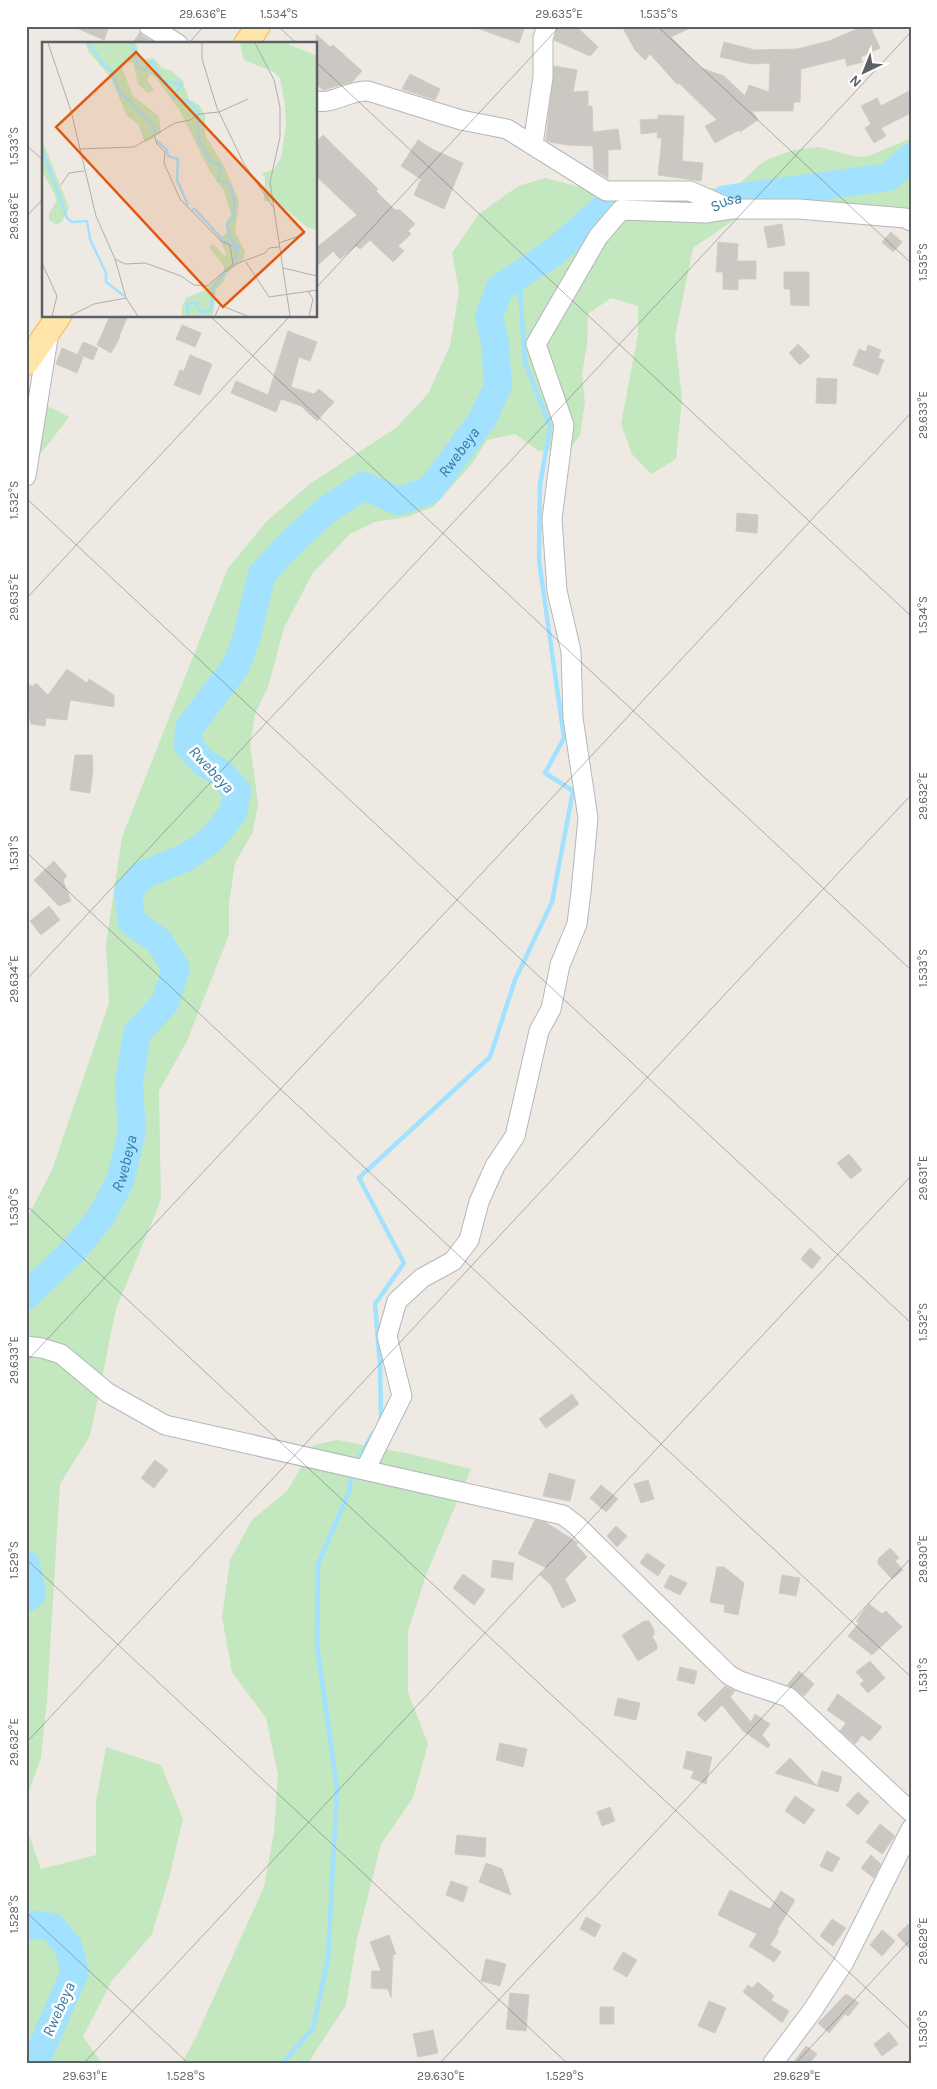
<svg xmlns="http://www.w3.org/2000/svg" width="937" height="2089" font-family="Karla,sans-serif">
  <rect width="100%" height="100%" fill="#eeeae3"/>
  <path fill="#c3e7be" d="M911,138v70l-47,-3 -130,15 -41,28 -18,89 7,63 -6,59 -25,15 -19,-20 -11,-30 17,-90v-28l-27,-8 -23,16 -1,30 -5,30 3,28 -5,34 -10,12 -31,3 -24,-17 -28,6 -15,24 -39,43 -26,10 -32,5 -25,12 -38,40 -28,54 -16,59 -13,27 -5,30 8,59 -5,29 -18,31 -6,41v31l-42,106 -28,50 2,109 -45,109 -26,127 -30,48 -13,215 -6,59 -15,41v-579l26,-50 57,-167 -3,-59 16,-107 106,-269 39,-47 44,-38 85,-55 32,-34 22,-48 9,-55 -7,-38 27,-39 39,-28 27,-8 38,10 34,-3 86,4 26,-2 11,-4 18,-17 11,-7 24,-9 26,-3 38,10 12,-1z
    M26,395l43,22 -23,30 -20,22z
    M338,1440l77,15 56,14 -45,106 -18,56v61l20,52 -15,54 -32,46 -24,95 -11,66 -38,58h-126l13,-24 69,-152 10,-55 4,-57 -12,-57 -34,-46 -10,-55 8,-57 22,-40 35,-29 27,-46z
    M106,1747l55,18 22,54 -14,59 -17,56 -41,48 -28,55 19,26h-76v-237l15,43 55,-14v-53z"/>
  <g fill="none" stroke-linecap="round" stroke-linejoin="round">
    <path stroke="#a2e2ff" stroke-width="4.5" d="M381,1420l-1,-55 -5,-61 29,-41 -45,-85 131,-121 25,-77 37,-78 21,-111 -28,-18 19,-35 -25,-178 1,-75 10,-58 -25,-65 -6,-87
      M356,1463l17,-30
      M283,2063l30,-35 15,-69 9,-171 -20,-142 1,-82 31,-72 3,-20"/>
    <g stroke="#a2e2ff" stroke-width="28">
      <path id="s1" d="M26,1296l48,-46 26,-32 20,-37 12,-49 -3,-49 8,-50 28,-30 11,-34 -17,-28 -27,-19 -4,-30 15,-17 44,-18 25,-18 21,-26 4,-22 -15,-17 -20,-13 -14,-16 1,-17 47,-62 10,-26 16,-66 30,-32 37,-34 34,-22 36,15 31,-11 52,-70 16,-34 -3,-43 -6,-27 11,-28 54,-36 59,-52 48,-5 49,13 16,-9 163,-22 22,-20"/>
      <path d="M26,1564l6,30 -6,4"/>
      <path d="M26,1924l26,3 16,19 7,26 -40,91"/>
    </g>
  </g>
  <path fill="#cbc7c2" stroke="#d3cbc1" d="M72,26h37l-5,14z
    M477,26h48l-6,17 -42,-15z
    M558,26h18l22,21 -8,9 -36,-16z
    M622,26h72l-23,11 29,30h-2l26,9 21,20 4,-11 20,7 1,-29 -19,1 -31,-7 4,-15 31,8 42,-1 32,-8 35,-15h6l10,22 -19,9 1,5 -15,4 -2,-8 -44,11 -1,33h-6l-1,9h-41l6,9 -18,12 -1,-2 -24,13 -10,-17 12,-6 -38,-37 -2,1 -27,-30 -5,6 -10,-10z
    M140,32l3,4 13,8h-24z
    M316,34l14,13 3,-2 29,26 -10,11 -29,8 -7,-6z
    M554,66l23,4 -4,22 15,-1v15h4l1,26 25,-3 3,20 -13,1v28l-14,-8 -1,-24 -26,-1 -17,-3 -4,-2z
    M410,74l30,15 -5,11 -33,-11z
    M911,90v23l-30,15 5,8 -12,7 -9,-15 6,-4 -10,-18 16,-8 4,8z
    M658,115l26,1 -2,45 21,2 -2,18 -43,-6 4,-37h-5l1,-6 -17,2 -1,-14 18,-1z
    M323,135l55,54 -2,2 19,19h5l15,14 -7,7 3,3 -13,12 6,5 -11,11 -23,-22 -10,9 -4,-3 -16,13 -7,-8 -17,16v-19l41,-33 -41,-39v-34z
    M418,140l14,9 31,14 -19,46 -30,-14 7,-16 -20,-13z
    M782,224l3,21 -17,3 -4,-21z
    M891,232l11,10 -9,10 -11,-10z
    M718,242l20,2 -1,17h19v18h-18v11l-15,-1v-17h-7z
    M784,272h25v34l-18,-1 -1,-16h-6z
    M110,316h18l-9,20 1,1 -9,16 -14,-8z
    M182,325l19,8 -6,14 -19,-8z
    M288,331l29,11 -7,19 -11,-4 -8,30 23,7 5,-5 15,13 -17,19 -16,-15 -20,-7 -5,13 -45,-19 5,-12 32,14z
    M83,342l15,6 -5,12 -15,-6z
    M798,344l12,12 -10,9 -11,-12z
    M868,345l13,5 -3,8 6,2 -6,15 -25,-10 6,-16 7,3z
    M62,348l21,9 -6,16 -21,-9z
    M190,355l22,9 -12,31 -26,-10 6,-15 4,1z
    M817,378l20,1 -1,25 -20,-1z
    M737,513l21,2 -1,18 -21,-2z
    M67,669l20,14 2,-4 25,16v12l-44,-7 -3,20 -21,-2 -1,8 -14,-2 -5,-20v-20l7,2 3,-3 12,12z
    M75,755h17l1,14 -3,24 -20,-3z
    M54,861l13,15 -4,4 8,21 -12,5 -25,-26z
    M49,906l11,14 -19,15 -11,-14z
    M849,1154l13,16 -11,9 -14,-16z
    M810,1248l11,10 -9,11 -11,-10z
    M572,1394l7,10 -33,24 -7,-9z
    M155,1460l13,10 -14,18 -13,-10z
    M549,1473l26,7 -5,21 -27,-5z
    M648,1480l6,19 -13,4 -7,-19z
    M601,1485l17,14 -12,13 -16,-14z
    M535,1520l10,2 33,21 -2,2 11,12 -22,22 11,22 -14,7 -11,-23 -11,-10 7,-7 -29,-14z
    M616,1526l11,10 -10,11 -10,-11z
    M890,1548l9,10 -4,3 8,9 -11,9 -14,-15v-5z
    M647,1553l18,12 -7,11 -18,-13z
    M493,1560l21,3 -2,17 -21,-3z
    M717,1567h7l20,16 -6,32 -14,-3 1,-7 -15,-3z
    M463,1574l22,16 -11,15 -21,-17z
    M670,1575l17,8 -7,12 -16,-8z
    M782,1575l18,3 -4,18 -17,-3z
    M869,1604l13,10 4,-3 16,16 -30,28 -24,-19 11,-13 -3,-2z
    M644,1621h5l5,9v5l-2,1 5,9v4l-19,12 -16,-26z
    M870,1661l15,17 -17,15 -8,-9 4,-3 -8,-9z
    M680,1667l17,4 -3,13 -17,-4z
    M799,1671l15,13 -10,12 -9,-7 -8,-4z
    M725,1686l10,5 -5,6 21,25 4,-8 15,10 -8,11 8,10 -2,3 -25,-17 -21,-26 -17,17 -8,-8z
    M838,1694l44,33 -12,14 -8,-6 -7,9 -15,-13 6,-8 -19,-13z
    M618,1698l22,5 -4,17 -22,-5z
    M500,1743l27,6 -4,18 -27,-7z
    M687,1751l25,6 -6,27 -15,-6 3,-7 -11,-3z
    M790,1758l27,28 -42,-13z
    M822,1771l20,6 -4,15 -21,-6z
    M858,1792l11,10 -11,13 -12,-10z
    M795,1796l20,14 -11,14 -19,-13z
    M610,1807l5,14 -13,5 -5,-14z
    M880,1824l15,12 -13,18 -16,-12z
    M457,1835l29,3 -1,19 -30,-3z
    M827,1851l13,7 -8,14 -12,-6z
    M871,1855l10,9 -7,14 -13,-10z
    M486,1863l16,6 9,26 -32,-13z
    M451,1881l17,6 -5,15 -17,-7z
    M730,1890l40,19 11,-18 14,9 -18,30 2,1 -9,14 11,7 -7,10 -25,-16 8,-12 -39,-19z
    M586,1917l15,8 -6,12 -15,-8z
    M832,1919l14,9 -13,18 -13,-10z
    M911,1922v28l-14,-15z
    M882,1930l13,11 -13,15 -12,-11z
    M389,1935l7,19 -3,1 -2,43 -3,-9 -17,-1 1,-17h9l-11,-29z
    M623,1952l14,8 -10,17 -14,-8z
    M486,1959l20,5 -6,22 -19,-5z
    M758,1982l16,14 -3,4 18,11 -7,12 -39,-31 5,-7 4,3z
    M510,1993l19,2 -3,36 -20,-2z
    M846,1994l13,9 -11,13 -3,-2 -16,19 -11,-10z
    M709,2001l17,7 -11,25 -17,-7z
    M600,2007h14v17h-14z
    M433,2030l5,23 -20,4 -5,-23z
    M889,2032l9,12 -16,12 -8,-12z
    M806,2046l11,8 -7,9h-17z"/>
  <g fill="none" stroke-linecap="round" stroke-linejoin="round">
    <g stroke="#b3b7bb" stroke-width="21">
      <path id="minor" d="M149,26l29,18
        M316,101c19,3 33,-11 52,-10l93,29 46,9 99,62h84l41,18
        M533,144l10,-67v-39l4,-12
        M26,476l23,-144
        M26,1346l16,2 19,6 47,39 57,32 398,90 13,10 153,150 11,6 48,16 123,115
        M365,1470l37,-74 -15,-60 10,-35 25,-23 31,-17 16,-21 10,-38 16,-36 20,-30 24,-105 12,-22 9,-44 17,-41 4,-32 7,-74 -15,-100 -2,-67 -14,-60 -5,-72 12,-94 -28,-81 62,-107 23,-27 84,3 26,-4h68l106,9 6,3
        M773,2063l39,-52 32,-49 67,-133"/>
    </g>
    <g stroke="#f7b453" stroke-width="26">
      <path id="major" d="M246,44l12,-18
        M26,363l33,-47"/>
    </g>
    <use href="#minor" stroke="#fff" stroke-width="19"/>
    <use href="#major" stroke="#ffe5a7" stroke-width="24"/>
  </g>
  <path fill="none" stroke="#5b6064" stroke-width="1" stroke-opacity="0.45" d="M278,26l19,18M657,26l254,237M188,44l16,-18M316,62l595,554M26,145l18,16M26,217l18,-19M316,288l244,-262M210,316l701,654M26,498l885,825M26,599l264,-283M26,852l885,825M26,980l885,-948M26,1205l885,825M26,1362l885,-949M26,1559l541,504M26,1743l885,-948M26,1912l162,151M84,2063l827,-887M440,2063l471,-505M796,2063l115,-124"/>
  <g text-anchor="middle" stroke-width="5" stroke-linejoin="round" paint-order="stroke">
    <g font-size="16" font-style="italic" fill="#3679a3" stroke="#fff">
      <text dy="6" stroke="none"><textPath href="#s1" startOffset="1580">Susa</textPath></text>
      <text dy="6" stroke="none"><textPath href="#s1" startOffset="1142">Rwebeya</textPath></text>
      <text transform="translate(212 769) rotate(47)" y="6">Rwebeya</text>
      <text dy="6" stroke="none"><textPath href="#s1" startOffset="168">Rwebeya</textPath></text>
      <text transform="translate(58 2009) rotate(-66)" y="6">Rwebeya</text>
    </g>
  </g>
  <g transform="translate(42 42)">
    <rect width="275" height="275" fill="#eeeae3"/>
    <path d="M44,1h50l4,16 14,-1 8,10 10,3 10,9 7,19 11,7 5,9v20l21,35 13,31 -4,31 10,20 -2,8 -17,14 -3,9 -7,6 -3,27h-31v-9l4,-9 19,-8 18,-18 1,-6 -15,-19 4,-4 11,13 3,-1 -8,-16 8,-6 -1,-10 5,-9 -7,-23 -15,-21 -30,-61 -23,-31 -6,-4 -3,6 7,10 -6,3 -10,-9 -5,-21 -7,-1 -4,6 11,28 26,20 2,17 -16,10 -7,-19 -11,-8 -16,-38 -23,-27zM198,1h45l32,13v174l-10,-3 -31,-26h-12l1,-24 -4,-3 13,-5 7,-11 5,-33 -1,-20 -5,-27 -6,-6 -30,-12zM0,97l27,69 -8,15 -6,1 -6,-4v-7l7,-11 -1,-7 -12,-22z" fill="#c3e7be"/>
    <path fill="none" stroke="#a2e2ff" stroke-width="2.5" d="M46,1l16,22 8,6 6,19 33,33 5,11M90,1l7,25 6,2 7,-9 11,20 19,3 -9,13 15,4 9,9 2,30 12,23 10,2 -3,16 11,3 6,19 -2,16 -6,5 3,15 8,8 -4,18M115,99l10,9 1,6 10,3 -1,21 11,25M0,107l25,69 5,4 15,-1 3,18 16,34v9l18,14M150,168l3,-1 27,30 15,11M146,274l-1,-12 9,-1 5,10 10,-3 2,-22 14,-18"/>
    <path fill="none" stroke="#afafac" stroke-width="1" d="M6,1l23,68 25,105 19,43 11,39 12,18M160,1v16l15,49 26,54 30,45M213,1l19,37 6,27v30l-10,45 20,134M37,107l55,-2 41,-24 15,-3 9,-6 20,-2 29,-13M19,143l8,-12 15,-2M237,201l26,-9M73,217l10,5 20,-1 36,13 13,9 13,1 26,-22 -3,-19 -9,-4 -41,-42 -16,-36 1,-11 -8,-8 -3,-9M204,220l23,35 48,-7M0,221l15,33 -5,20M241,226l34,8M183,230l11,-8 29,-11 4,-5 10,-1M266,249l5,8 -4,17M28,274l24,-12 32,-6M173,274l5,-11 27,11"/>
    <path fill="#e15910" fill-opacity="0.15" stroke="#e15910" stroke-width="2.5" d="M94,10l168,180 -81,75 -167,-180z"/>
    <rect width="275" height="275" fill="none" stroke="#5b6064" stroke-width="2.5"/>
  </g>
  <rect width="937" height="2089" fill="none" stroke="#ffffff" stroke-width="55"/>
  <g transform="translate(864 72) rotate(223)" stroke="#ffffff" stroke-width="4" paint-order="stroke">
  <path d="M0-4L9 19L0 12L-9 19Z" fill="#5b6064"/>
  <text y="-8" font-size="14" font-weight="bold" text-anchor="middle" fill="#5b6064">N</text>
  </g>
  <rect x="28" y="28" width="882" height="2034" fill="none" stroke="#5b6064" stroke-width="2"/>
  <g font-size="12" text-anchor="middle" fill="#5b6064">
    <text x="203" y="18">29.636°E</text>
    <text x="279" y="18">1.534°S</text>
    <text x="559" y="18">29.635°E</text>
    <text x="659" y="18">1.535°S</text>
    <text transform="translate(14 146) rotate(-90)" y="4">1.533°S</text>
    <text transform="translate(14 216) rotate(-90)" y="4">29.636°E</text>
    <text transform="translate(923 262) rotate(-90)" y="4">1.535°S</text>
    <text transform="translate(923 415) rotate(-90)" y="4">29.633°E</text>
    <text transform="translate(14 500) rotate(-90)" y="4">1.532°S</text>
    <text transform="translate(14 597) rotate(-90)" y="4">29.635°E</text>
    <text transform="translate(923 615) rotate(-90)" y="4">1.534°S</text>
    <text transform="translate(923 796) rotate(-90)" y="4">29.632°E</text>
    <text transform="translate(14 853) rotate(-90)" y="4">1.531°S</text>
    <text transform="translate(923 968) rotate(-90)" y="4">1.533°S</text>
    <text transform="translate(14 979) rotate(-90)" y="4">29.634°E</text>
    <text transform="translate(923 1178) rotate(-90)" y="4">29.631°E</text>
    <text transform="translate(14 1207) rotate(-90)" y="4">1.530°S</text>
    <text transform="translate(923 1322) rotate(-90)" y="4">1.532°S</text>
    <text transform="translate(14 1360) rotate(-90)" y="4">29.633°E</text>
    <text transform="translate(923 1559) rotate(-90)" y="4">29.630°E</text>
    <text transform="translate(14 1560) rotate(-90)" y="4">1.529°S</text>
    <text transform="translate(923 1675) rotate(-90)" y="4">1.531°S</text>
    <text transform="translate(14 1742) rotate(-90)" y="4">29.632°E</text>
    <text transform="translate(14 1914) rotate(-90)" y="4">1.528°S</text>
    <text transform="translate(923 1941) rotate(-90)" y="4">29.629°E</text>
    <text transform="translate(923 2029) rotate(-90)" y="4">1.530°S</text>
    <text x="85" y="2080">29.631°E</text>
    <text x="186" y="2080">1.528°S</text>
    <text x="441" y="2080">29.630°E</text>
    <text x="565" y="2080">1.529°S</text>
    <text x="797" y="2080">29.629°E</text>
  </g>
</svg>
